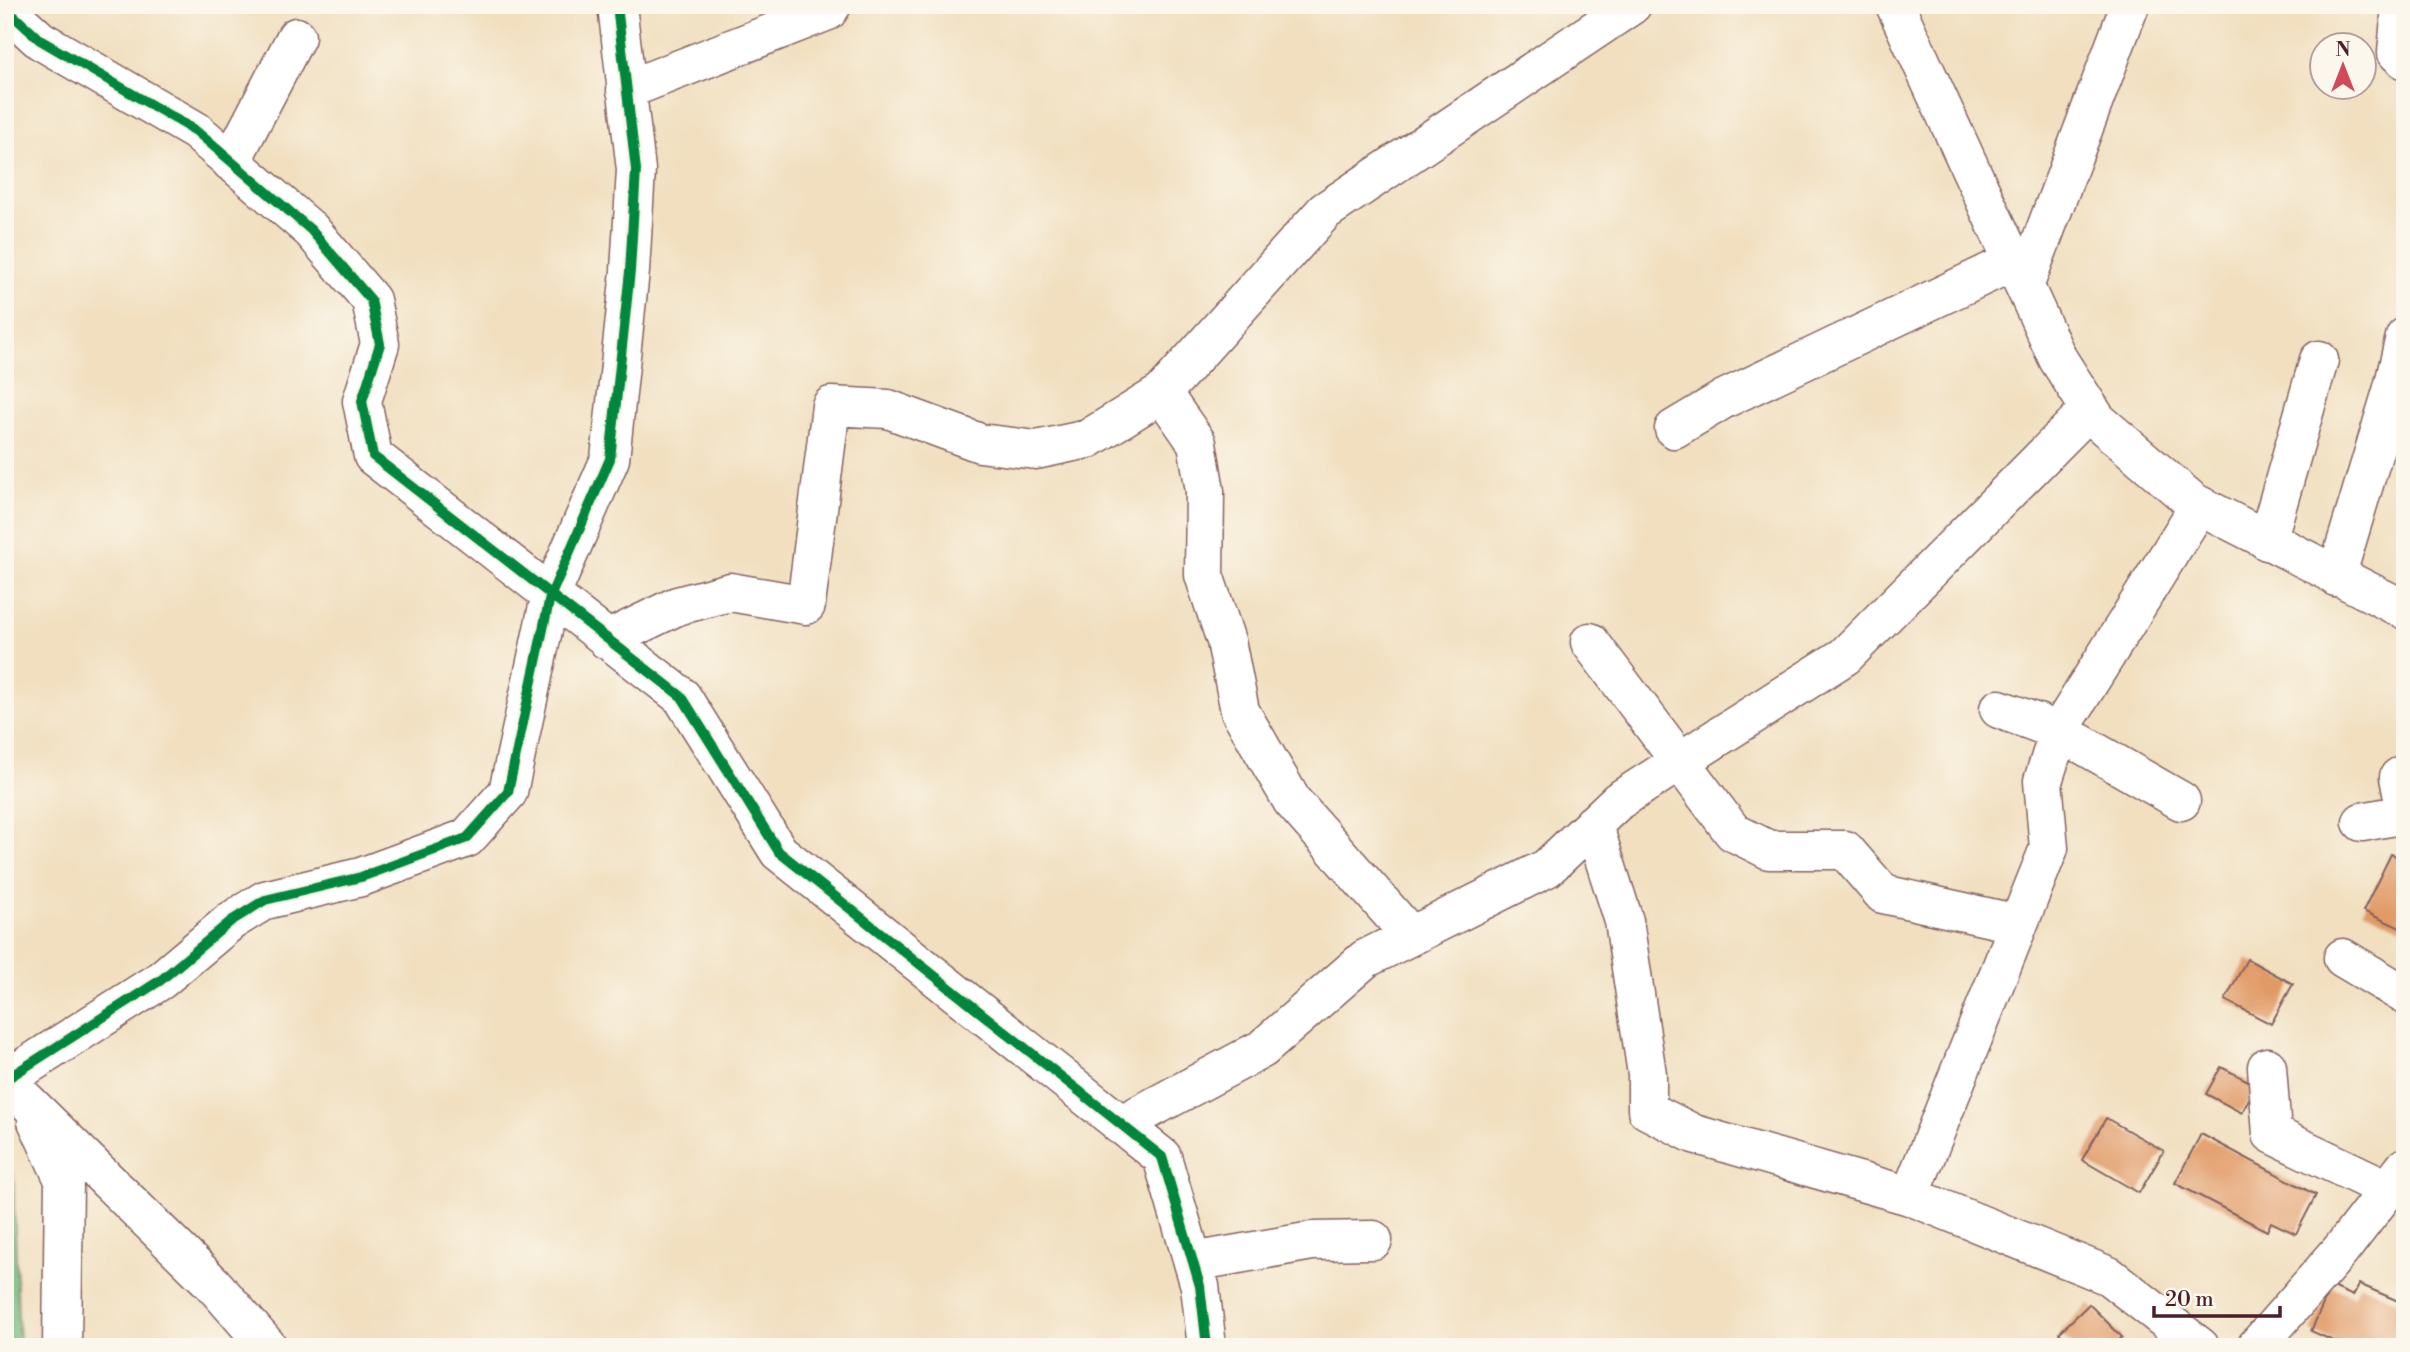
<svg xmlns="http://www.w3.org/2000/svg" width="2410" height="1352" font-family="'Libre Bodoni',serif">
  <rect width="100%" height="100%" fill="#fbf7ec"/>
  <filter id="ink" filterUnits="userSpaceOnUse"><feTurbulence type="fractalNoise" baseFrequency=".0143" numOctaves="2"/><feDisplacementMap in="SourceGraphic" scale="14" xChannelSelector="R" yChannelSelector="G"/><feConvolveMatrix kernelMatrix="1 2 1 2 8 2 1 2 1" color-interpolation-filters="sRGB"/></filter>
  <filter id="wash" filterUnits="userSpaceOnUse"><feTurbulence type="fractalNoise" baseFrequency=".00686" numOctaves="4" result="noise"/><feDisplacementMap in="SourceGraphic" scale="28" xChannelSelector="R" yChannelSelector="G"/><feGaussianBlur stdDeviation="1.57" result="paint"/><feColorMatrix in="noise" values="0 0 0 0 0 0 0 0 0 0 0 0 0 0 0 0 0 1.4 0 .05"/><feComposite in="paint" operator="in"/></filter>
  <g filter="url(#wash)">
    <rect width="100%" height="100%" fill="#f1dfbf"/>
    <path fill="#72b67a" stroke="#5e6a52" stroke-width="2" d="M5,1166l8,7 6,174h-14z"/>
    <g id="blocks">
      <path fill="#e19965" d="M2391,854l14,6v58l-5,10 -37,-17z
        M2247,959l46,25 -22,40 -46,-24z
        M2221,1067l35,18 -14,28 -36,-19z
        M2106,1118l58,33 -25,42 -57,-33z
        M2201,1134l115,61 -20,39 -25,-12 -4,9 -92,-48z
        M2359,1284l46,20v43h-58l-36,-16 20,-45 22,10z
        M2089,1304l33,33 -10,10h-38l-15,-14z"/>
    </g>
  </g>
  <g filter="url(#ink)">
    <use href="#blocks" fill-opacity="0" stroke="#84625f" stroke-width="2"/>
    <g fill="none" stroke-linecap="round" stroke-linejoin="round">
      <g stroke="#84625f" stroke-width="41">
        <path id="minor" d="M2401,5l-4,48 8,7
          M5,8l35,32 156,91 115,99 60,70 9,44 -18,57 11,55 309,241 97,155 383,305 38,129 7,61
          M626,90l202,-79 4,-6
          M231,162l65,-125
          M2025,284l105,-279
          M1162,393l35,50 8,48 -1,84 22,66 14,70 52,90 119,135
          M1674,429l50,-30 290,-138
          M2267,541l52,-181
          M2336,577l57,-189 12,-51
          M607,640l70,-34 53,-14 76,13 25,-199 57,3 92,34 56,7 52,-11 74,-46 163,-182 307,-206
          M1590,642l143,190 36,18h76l38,44 135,30
          M1999,709l60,22 122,70
          M2399,777l6,31
          M2362,822l43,-8
          M1593,824l31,97 23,153v36l47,24 216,62 199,80 91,71
          M2343,958l62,37
          M2267,1067l5,67 115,55
          M5,1080l156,-100 70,-59 34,-21 96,-23 106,-39 41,-46 42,-195 60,-138 20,-188 6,-101 -19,-165
          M5,1080l208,204 55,63
          M37,1121l27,59 -2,167
          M1120,1125l142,-76 103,-90 182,-91 71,-67 227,-145 245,-247
          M1910,1196l139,-348 -6,-67 16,-50 140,-225
          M1193,1262l119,-21 61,-1"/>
      </g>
      <g stroke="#84625f" stroke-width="41">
        <path id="tertiary" d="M1895,5l163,354 39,61 96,82 212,108"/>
      </g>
      <g stroke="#84625f" stroke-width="41">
        <path id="secondary" d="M2256,1347l85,-97 64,-83"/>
      </g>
      <use href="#minor" stroke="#fff" stroke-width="38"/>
      <use href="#tertiary" stroke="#fff" stroke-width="38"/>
      <use href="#secondary" stroke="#fff" stroke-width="38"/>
      <g stroke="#fbf7ec" stroke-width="15">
        <path id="cycleway" d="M5,8l35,32 156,91 115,99 60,70 9,44 -18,57 11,55 309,241 97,155 383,305 38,129 7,61
          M5,1080l156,-100 70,-59 34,-21 96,-23 106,-39 41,-46 42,-195 60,-138 20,-188 6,-101 -19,-165"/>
      </g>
      <use href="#cycleway" stroke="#00873e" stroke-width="10"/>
    </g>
  </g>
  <rect width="2410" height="1352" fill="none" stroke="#fbf7ec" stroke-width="28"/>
  <g transform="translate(2343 66)"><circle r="33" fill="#fbf7ec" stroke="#b4a19f" stroke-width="2"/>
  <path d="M0-5L12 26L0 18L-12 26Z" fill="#d1495b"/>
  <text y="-10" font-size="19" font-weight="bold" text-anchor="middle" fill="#4a1f2b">N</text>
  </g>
  <path d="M2154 1306v10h126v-10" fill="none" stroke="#4a1f2b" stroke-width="3.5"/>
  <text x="2165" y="1306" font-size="21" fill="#4a1f2b" stroke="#fbf7ec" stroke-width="5" paint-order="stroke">20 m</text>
</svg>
